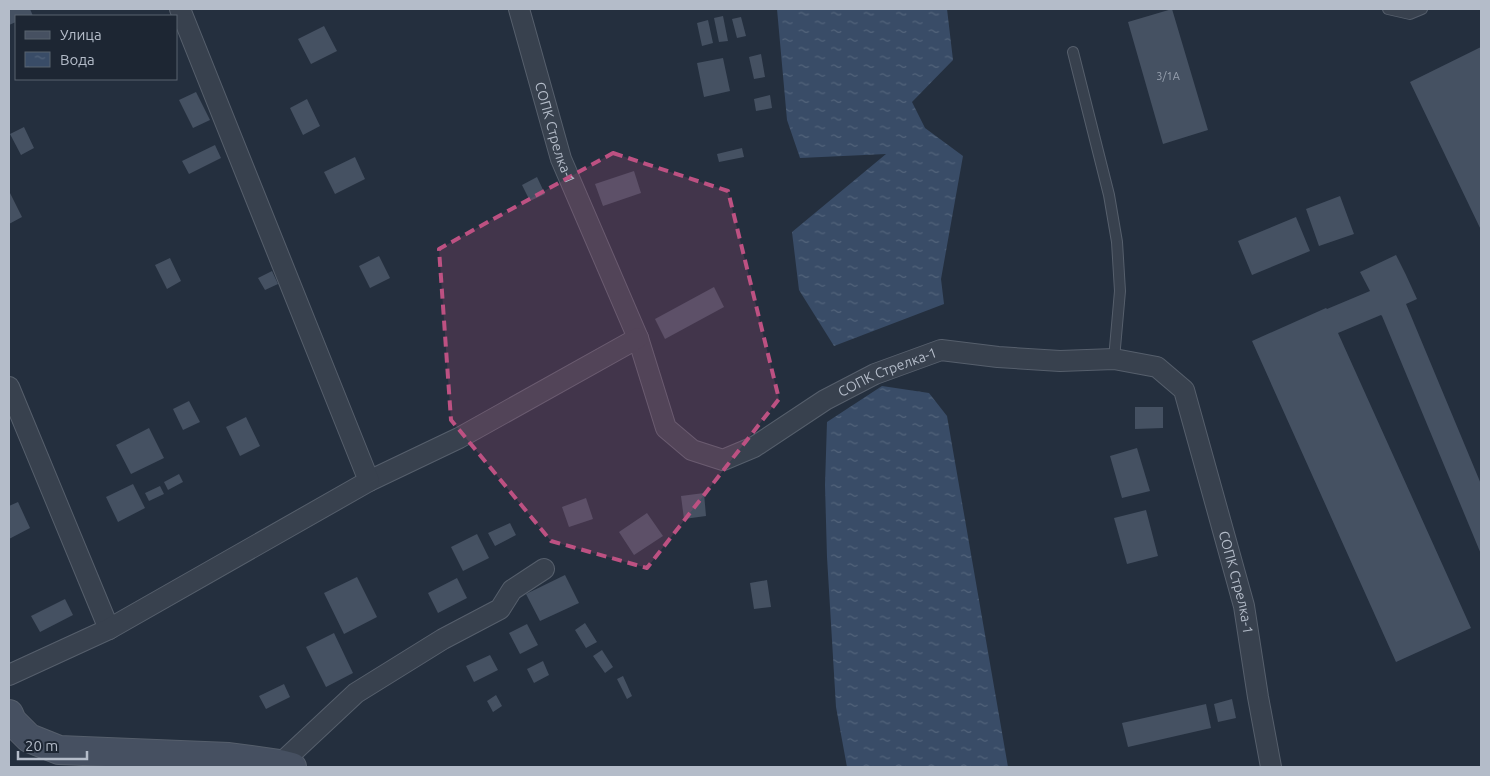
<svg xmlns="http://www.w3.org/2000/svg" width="1490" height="776" font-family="Ubuntu,sans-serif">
  <defs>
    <pattern id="water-ripples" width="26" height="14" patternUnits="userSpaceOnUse" patternTransform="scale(1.25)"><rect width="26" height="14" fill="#394c67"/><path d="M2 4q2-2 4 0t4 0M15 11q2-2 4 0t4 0" fill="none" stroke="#53647b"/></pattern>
  </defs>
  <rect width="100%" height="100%" fill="#242f3e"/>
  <path fill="url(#water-ripples)" d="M777,9h170l6,51 -41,42 13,26 38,28 -22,123 3,25 -110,42 -35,-56 -7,-58 94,-78 -86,4 -13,-38z
    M882,386l47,7 18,23 61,351h-161l-11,-60 -9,-150 -2,-72 2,-63z"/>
  <path fill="#455162" d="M9,9h21l3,7h-17v6l-7,3z
    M1172,9l36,121 -45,14 -35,-122z
    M723,16l5,25 -9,1 -5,-24z
    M741,17l5,19 -9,2 -5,-19z
    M708,20l5,23 -11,3 -5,-23z
    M324,26l13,25 -26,13 -13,-25z
    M1481,47v183l-71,-148z
    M761,54l4,23 -11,2 -5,-22z
    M723,58l7,33 -26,6 -7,-34z
    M196,92l14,28 -17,8 -14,-28z
    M770,95l2,13 -16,3 -2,-12z
    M307,99l13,27 -17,9 -13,-27z
    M24,127l10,21 -13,7 -11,-21z
    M215,145l6,13 -32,16 -7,-13z
    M742,148l2,9 -25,5 -2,-8z
    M355,157l10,22 -30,15 -11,-22z
    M634,171l7,22 -38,13 -8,-22z
    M537,177l8,17 -15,7 -8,-16z
    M10,193l12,24 -13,7v-30z
    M1340,196l14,38 -35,12 -13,-37z
    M1296,217l14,34 -58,24 -14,-34z
    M1396,255l10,20 11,24 -11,5 75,180v70l-99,-238 -1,-1 -43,18 133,295 -75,34 -144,-321 74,-33 1,1 43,-18 -10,-19z
    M379,256l11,22 -20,10 -11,-22z
    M170,258l11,23 -14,8 -12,-24z
    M272,271l6,13 -13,6 -7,-12z
    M714,287l10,20 -59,32 -10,-20z
    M189,401l11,21 -17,8 -10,-21z
    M1135,407h28v21l-28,1z
    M246,417l14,29 -20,10 -14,-29z
    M149,428l15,30 -33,16 -15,-29z
    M1137,448l13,43 -28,7 -12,-42z
    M179,474l4,8 -15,8 -4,-8z
    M133,484l12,24 -27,14 -12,-25z
    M160,486l4,8 -15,7 -4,-8z
    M704,493l2,23 -22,3 -3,-23z
    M586,498l7,21 -24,8 -7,-20z
    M18,502l12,26 -21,11v-33z
    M1146,510l12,46 -31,8 -13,-46z
    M647,513l16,23 -29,19 -15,-23z
    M510,523l6,12 -21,11 -7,-13z
    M477,534l12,24 -26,13 -12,-24z
    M565,575l14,28 -39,18 -14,-27z
    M357,577l20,40 -33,17 -20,-41z
    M457,578l10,20 -29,15 -10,-20z
    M767,580l4,27 -17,2 -4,-26z
    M65,599l8,16 -33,17 -9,-16z
    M585,623l12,19 -11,6 -11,-18z
    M527,624l11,21 -18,9 -11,-21z
    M334,633l19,40 -27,14 -20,-40z
    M602,650l11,17 -8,6 -12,-17z
    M490,655l8,15 -24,12 -8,-16z
    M543,661l6,14 -15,8 -7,-14z
    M623,676l9,20 -5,3 -10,-20z
    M284,684l6,13 -24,12 -7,-13z
    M496,695l6,11 -9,6 -6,-11z
    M1232,699l4,19 -18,4 -4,-18z
    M1206,704l5,24 -83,19 -6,-24z"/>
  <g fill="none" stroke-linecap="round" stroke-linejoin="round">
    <g stroke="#565f6c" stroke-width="12">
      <path id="lane" d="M1388,9l22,5 12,-5
        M1073,52l36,143 8,47 3,49 -6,68"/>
    </g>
    <g stroke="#565f6c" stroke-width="22">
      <g id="street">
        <path id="s1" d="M519,9l42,150 77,179 28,90 26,22 31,10 31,-13 71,-47 50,-26 66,-24 57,7 62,4 54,-2 43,8 27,23 60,216 14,91 13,70"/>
        <path d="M9,387l100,242"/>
        <path d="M369,481l90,-43 179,-100"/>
        <path d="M9,675l100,-46 260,-148 -189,-472"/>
        <path d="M280,764l76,-71 87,-54 57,-30 12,-19 32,-21"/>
      </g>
    </g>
    <g stroke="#565f6c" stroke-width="30">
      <path id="secondary" d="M9,714l3,7 17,17 30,12 170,7 51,7 12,3"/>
    </g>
    <use href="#lane" stroke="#38414e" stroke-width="10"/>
    <use href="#street" stroke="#38414e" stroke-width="20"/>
    <use href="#secondary" stroke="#465061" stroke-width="28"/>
  </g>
  <path fill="#bd5182" fill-opacity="0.2" stroke="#bd5182" stroke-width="4" stroke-dasharray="10 6" stroke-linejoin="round" d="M613,153l115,38 51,208 -132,169 -96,-27 -100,-121 -12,-171z"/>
  <g text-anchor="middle" stroke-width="5" stroke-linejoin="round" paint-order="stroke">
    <g font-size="11" fill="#98a1af">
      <text x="1168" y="80">3/1А</text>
    </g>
    <g font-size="14" fill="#b4bcc9" stroke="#1d2633">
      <text dy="5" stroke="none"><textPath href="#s1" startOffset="129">СОПК Стрелка-1</textPath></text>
      <text dy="5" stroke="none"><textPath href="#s1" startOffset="699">СОПК Стрелка-1</textPath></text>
      <text dy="5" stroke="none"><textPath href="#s1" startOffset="1209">СОПК Стрелка-1</textPath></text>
    </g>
  </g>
  <rect width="1490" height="776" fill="none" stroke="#b4bcc9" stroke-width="20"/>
  <rect x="15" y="15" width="162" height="65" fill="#1d2633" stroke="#59626f"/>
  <rect x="25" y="31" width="25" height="8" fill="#465061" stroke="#59626f"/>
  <text x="60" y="40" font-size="15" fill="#b4bcc9">Улица</text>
  <rect x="25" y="52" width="25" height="15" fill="url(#water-ripples)" stroke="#59626f"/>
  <text x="60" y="65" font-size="15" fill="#b4bcc9">Вода</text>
  <path d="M18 751v8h69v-8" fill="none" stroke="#b4bcc9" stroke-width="2.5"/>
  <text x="25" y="751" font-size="15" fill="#b4bcc9" stroke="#1d2633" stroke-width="4" paint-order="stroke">20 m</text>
</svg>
